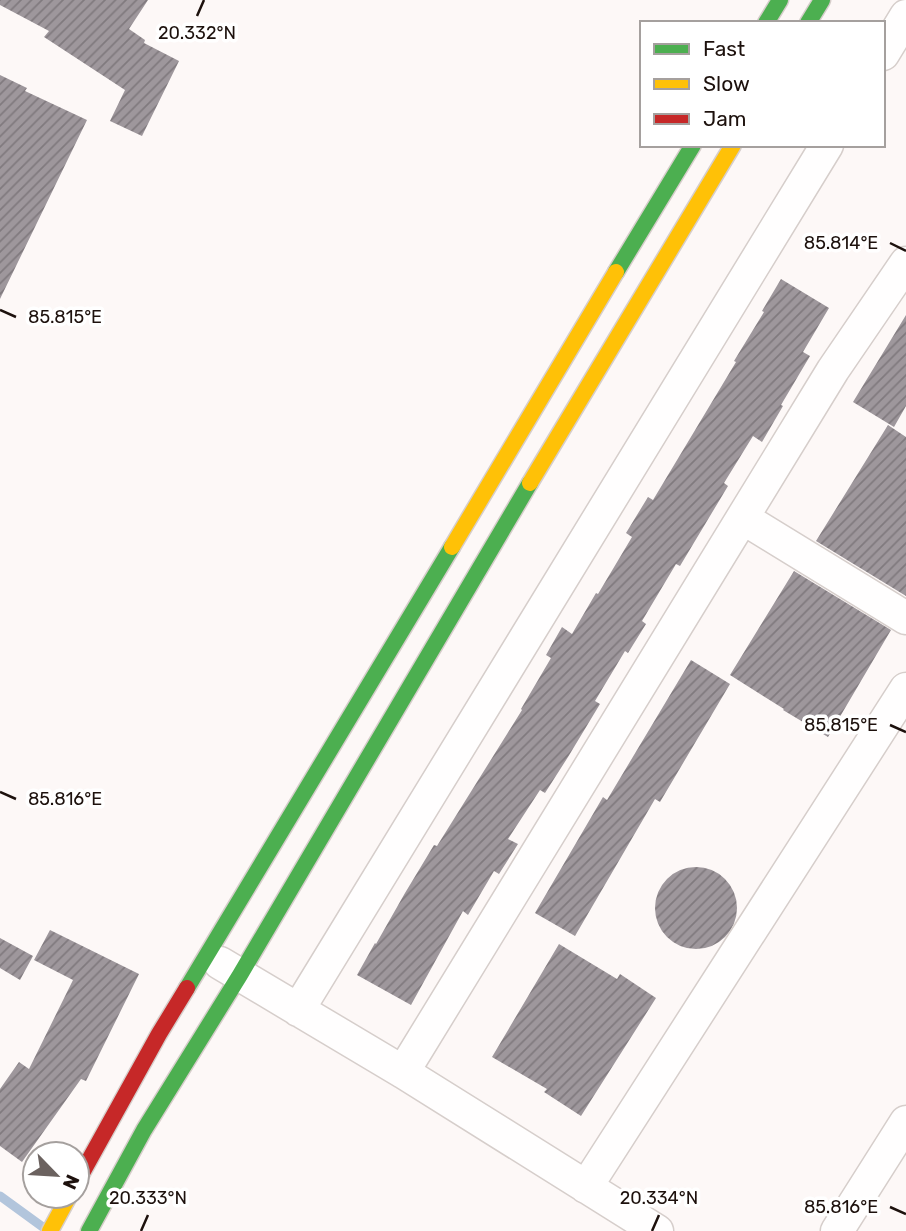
<svg xmlns="http://www.w3.org/2000/svg" width="906" height="1231" font-family="Rubik,sans-serif">
  <defs>
    <pattern id="building-hatch" width="6" height="6" patternUnits="userSpaceOnUse" patternTransform="scale(1.75)"><rect width="6" height="6" fill="#9e979c"/><path d="M-1 1l2-2M0 6l6-6M5 7l2-2" fill="none" stroke="#807a7e"/></pattern>
  </defs>
  <rect width="100%" height="100%" fill="#fdf8f7"/>
  <g fill="none" stroke-linecap="round" stroke-linejoin="round">
    <path stroke="#b2c5dc" stroke-width="9" d="M0,1196l44,32"/>
  </g>
  <path fill="url(#building-hatch)" d="M0,0h148l-19,29 16,11 -1,3 35,18 -37,75 -32,-15 15,-31 -81,-53 5,-6 -49,-26z
    M0,75l27,13 -2,3 62,29 -87,179z
    M781,279l48,29 -26,44 7,4 -29,49 2,1 -21,36 -9,-6 -29,47 4,3 -48,80 -4,-2 -34,57 4,3 -18,29 -3,-2 -30,50 5,3 -32,53 -23,36 -5,-3 -32,49 10,5 -19,30 -5,-3 -26,44 -5,-4 -52,94 -54,-30 18,-32 1,1 29,-51 29,-48 3,1 85,-136 -1,-1 30,-51 -5,-3 16,-28 10,7 24,-41 2,1 34,-57 -6,-4 22,-36 5,3 83,-138 -2,-1 30,-49 -2,-1z
    M906,315v91l-12,21 -41,-25z
    M888,425l18,12v159l-90,-55z
    M794,571l97,59 -63,107 -45,-27 1,-1 -54,-34z
    M691,660l39,24 -70,118 -5,-3 -80,137 -40,-23 68,-116 4,3z
    M655 908a41 41 0 1 1 82 0a41 41 0 1 1-82 0Z
    M50,930l89,44 -53,107 -5,-2 -59,83 -22,-16v-57l19,-27 10,7 44,-89 -39,-20z
    M0,938l33,18 -13,24 -20,-12z
    M559,944l58,35 3,-5 36,24 -75,118 -37,-24 3,-3 -55,-32z"/>
  <g fill="none" stroke-linecap="round" stroke-linejoin="round">
    <g stroke="#d6cecb" stroke-width="35">
      <path id="street" d="M883,54l23,-38
        M743,518l163,100
        M220,963l183,109 254,159
        M298,1010l529,-865
        M403,1072l430,-702 73,-107
        M586,1187l320,-498
        M837,1231l69,-109"/>
    </g>
    <g stroke="#d6cecb" stroke-width="19">
      <path id="fast" d="M766,23l14,-23
        M808,23l14,-23
        M616,272l77,-127
        M187,988l265,-441
        M89,1231l55,-101 96,-155 290,-492"/>
    </g>
    <g stroke="#d6cecb" stroke-width="19">
      <path id="slow" d="M530,483l203,-338
        M452,547l164,-275
        M50,1231l19,-35"/>
    </g>
    <g stroke="#d6cecb" stroke-width="19">
      <path id="jam" d="M77,1182l82,-148 28,-46"/>
    </g>
    <use href="#street" stroke="#fffefe" stroke-width="32"/>
    <use href="#fast" stroke="#4caf50" stroke-width="16"/>
    <use href="#slow" stroke="#ffc107" stroke-width="16"/>
    <use href="#jam" stroke="#c62828" stroke-width="16"/>
  </g>
  <path fill="none" stroke="#1d110d" stroke-width="2.5" d="M197,16l7,-16M890,243l16,8M0,310l16,7M890,725l16,7M0,792l16,7M890,1207l16,7M141,1231l7,-16M652,1231l7,-16"/>
  <g font-size="18" text-anchor="middle" fill="#1d110d" stroke="#fff" stroke-width="7" stroke-linejoin="round" paint-order="stroke">
    <text x="197" y="39">20.332°N</text>
    <text x="841" y="249">85.814°E</text>
    <text x="65" y="323">85.815°E</text>
    <text x="841" y="731">85.815°E</text>
    <text x="65" y="805">85.816°E</text>
    <text x="148" y="1204">20.333°N</text>
    <text x="659" y="1204">20.334°N</text>
    <text x="841" y="1213">85.816°E</text>
  </g>
  <rect x="640" y="21" width="245" height="126" fill="#ffffff" stroke="#a5a09e" stroke-width="2"/>
  <rect x="654" y="44" width="35" height="10" fill="#4caf50" stroke="#a5a09e" stroke-width="2"/>
  <text x="703" y="56" font-size="21" fill="#1d110d">Fast</text>
  <rect x="654" y="79" width="35" height="10" fill="#ffc107" stroke="#a5a09e" stroke-width="2"/>
  <text x="703" y="91" font-size="21" fill="#1d110d">Slow</text>
  <rect x="654" y="114" width="35" height="10" fill="#c62828" stroke="#a5a09e" stroke-width="2"/>
  <text x="703" y="126" font-size="21" fill="#1d110d">Jam</text>
  <g transform="translate(56 1175) rotate(115)"><circle r="33" fill="#ffffff" stroke="#a5a09e" stroke-width="2"/>
  <path d="M0-5L12 26L0 18L-12 26Z" fill="#6b625f"/>
  <text y="-10" font-size="19" font-weight="bold" text-anchor="middle" fill="#1d110d">N</text>
  </g>
</svg>
